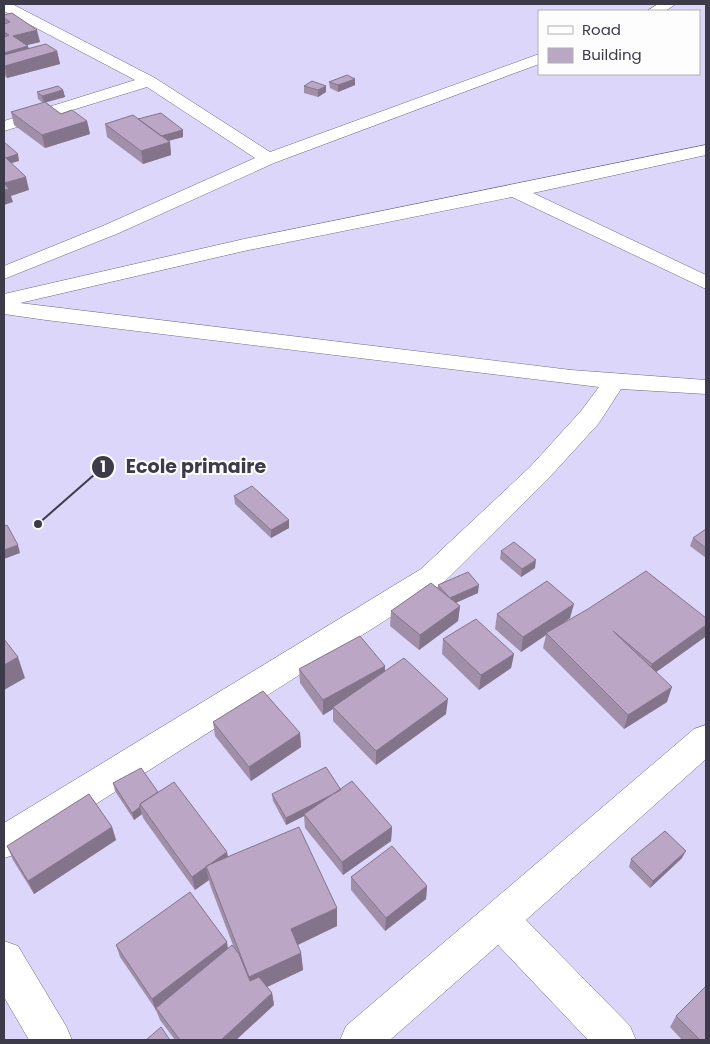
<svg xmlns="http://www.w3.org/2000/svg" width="710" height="1044" font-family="Poppins,sans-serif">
  <rect width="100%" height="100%" fill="#ddd6fb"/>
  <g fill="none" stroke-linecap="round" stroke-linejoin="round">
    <g stroke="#6d6787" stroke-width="1">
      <path id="street" d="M4,4h8l143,74 115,74 269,-98v10l-265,99 -155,70 -115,46v-13l101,-41 150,-67 -108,-71 -143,44v-10l131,-41 -131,-69z
        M658,4h18l-11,7h-18z
        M706,145v10l-173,38 173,82v14l-194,-92 -268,54 -224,52 551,67 135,10v14l-85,-5 -22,34 -51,56 -107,106 -424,269 -13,4v-35l417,-254 109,-102 51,-56 18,-24 -553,-67 -42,-6v-20l240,-55z
        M706,725v34l-180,161 104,106 6,14h-48l-90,-95 -108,95h-50l6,-14 348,-297z
        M4,941l14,5 48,80 6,14h-43l-25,-43z"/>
    </g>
    <use href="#street" fill="#fff" fill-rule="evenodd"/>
  </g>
  <path fill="#a18faa" d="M4,15l36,27 -14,3 3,3 28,3 3,13 -53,14 -3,-3z
    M329,82l26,3 -17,7 -8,-4z
    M304,86l22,6 -8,5 -14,-4z
    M63,90l2,7 -20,5 16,12 26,7 3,13 -45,14 -31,-23 -3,-13 32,-9 -5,-4 -1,-7z
    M138,119l45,11v7l-15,4 2,1 1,13 -28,9 -36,-27 -2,-13z
    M234,496l55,24v8l-18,10 -36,-34z
    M706,529v29l-16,-12 3,-8z
    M501,551l34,17 -14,9 -21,-18z
    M438,585l40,8 -22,10 4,3 -2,15 -39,29 -29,-24 1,-15 47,-22z
    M497,614l73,4 -9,7 144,12 -49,35 11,30 -43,27 -81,-81 3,-13 -25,17 -26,-23z
    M443,639l71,15 -3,14 -32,22 -37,-36z
    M299,669l86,2 61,43 -70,51 -43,-44v-12l-10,6 -23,-32z
    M213,722l87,11 1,14 -50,34 -36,-45z
    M113,783l45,9 70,65 109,69 -39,19 3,8 2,17 -36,17 5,6 2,12 -38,35h-61l-15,-20 -4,-10 -36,-53 -4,-12 118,3 -24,-63 -1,-5 -14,10 -52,-72 -1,-4 -8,6 -19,-29z
    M341,789l51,38 -1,14 -48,34 -38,-47 -1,-12 -18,9 -13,-24 -1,-7z
    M112,827l4,13 -82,54 -21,-34 -6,-14z
    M682,858l-32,30 -21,-21 2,-8z
    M351,877l76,9 -1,13 -41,32 -34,-41z
    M676,1016l30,24h-24l-12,-13z"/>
  <path fill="#83748b" d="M37,30l3,12 -25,6 -2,-12z
    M28,46l3,13 -27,6v-12z
    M57,51l3,13 -53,14 -2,-12z
    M355,79v6l-17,7v-7z
    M326,86v6l-8,5v-7z
    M63,90l2,7 -21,6 -2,-7z
    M87,121l3,13 -45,14 -3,-13z
    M183,130v7l-23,6 -1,-7z
    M170,142l1,13 -28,9 -2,-13z
    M18,154l1,7 -14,4 -1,-7z
    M26,177l3,13 -18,6 2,6 -9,3v-22z
    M289,520v8l-18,10v-8z
    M18,545l2,8 -16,6v-9z
    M536,560l-1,8 -14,9 1,-8z
    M479,585l-1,8 -30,13 1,-8z
    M574,604l-4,14 -23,16 -1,-1v2l-25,17 2,-15z
    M460,606l-2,15 -39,29 1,-15z
    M706,625v9l-1,3 -57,41 4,-14z
    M514,654l-3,14 -32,22 2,-15z
    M18,657l7,21 -21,12v-25z
    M385,666v15l-52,26v2l-10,6v-15z
    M672,687l-5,15 -43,27 4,-14z
    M448,699l-2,15 -70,51v-14z
    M300,733l1,14 -50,34 -2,-14z
    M341,790l-37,24v2l-18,9v-7z
    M140,807l2,7 -8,6 -2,-7z
    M112,827l4,13 -82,54 -6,-13z
    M392,827l-1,14 -48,34 -1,-13z
    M686,851l-4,7 -32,30 3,-7z
    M227,852l3,14 -24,1z
    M206,867l3,13 -14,10 -3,-13z
    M427,886l-1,13 -41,32 1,-13z
    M337,908v18l-44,21 -2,-18z
    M227,942l2,13 -73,53v3l-4,-12z
    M301,953l2,17 -51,24 -3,-17z
    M272,993l2,12 -38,35h-15z"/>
  <path fill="#bba6c6" stroke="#83748b" d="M12,13l25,17 -24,6 15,10 -24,7v-16l5,-2 -5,-3v-8l6,-2 -6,-4v-3z
    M46,44l11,7 -52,15 -1,-1v-10z
    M347,75l8,4 -17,6 -9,-3z
    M312,81l14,5 -8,4 -14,-4z
    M58,86l5,4 -21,6 -5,-4z
    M45,102l16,12 11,-4 15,11 -45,14 -31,-23z
    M161,113l22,17 -22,6 -23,-17z
    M133,115l37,27 -29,9 -36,-27z
    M4,142l14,12 -12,4 -2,-2z
    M4,156l22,21 -22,6 5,6 -5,1z
    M252,486l37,34 -18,10 -37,-34z
    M7,525l11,20 -14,5v-24z
    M706,529v19l-13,-10z
    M514,542l22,18 -14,9 -21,-18z
    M646,571l60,47v7l-54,39 -39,-33 59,56 -44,28 -82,-82 42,-24z
    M468,572l11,13 -29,13 -3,-3 -9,-10z
    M547,581l27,23 -51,33 -26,-23z
    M431,583l29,23 -40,29 -29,-24z
    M476,619l38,35 -33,21 -38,-36z
    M360,636l25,30 -62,34 -24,-31z
    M4,639l14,18 -14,8z
    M404,658l44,41 -72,52 -43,-44z
    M263,691l37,42 -51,34 -36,-45z
    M326,767l15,23 -55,28 -14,-24z
    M141,768l17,24 -18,12v3l-8,6 -19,-30z
    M352,781l40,46 -50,35 -38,-48z
    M174,782l53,70 -35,25 -52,-73z
    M89,794l23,33 -84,54 -21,-35z
    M299,827l38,81 -46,21 10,24 -52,24 -43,-111z
    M665,831l21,20 -33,30 -22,-22z
    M392,846l35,40 -41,32 -35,-41z
    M190,892l37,50 -75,57 -36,-54z
    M232,945l7,9 11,27 9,-4 13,16 -51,47h-41l-24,-32z
    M706,986v54h-6l-24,-24z
    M161,1027l9,13h-24z"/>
  <path fill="none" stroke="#3d3a49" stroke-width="2" d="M38 524L103 467"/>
  <g fill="#3d3a49" stroke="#fdfdfd" stroke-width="2">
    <circle cx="38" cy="524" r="5"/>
    <circle cx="103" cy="467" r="12"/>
  </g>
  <g font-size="15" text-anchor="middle" font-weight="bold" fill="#fff">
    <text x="103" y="472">1</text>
  </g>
  <g font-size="19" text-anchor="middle" font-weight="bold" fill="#3d3a49" stroke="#fdfdfd" stroke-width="4" stroke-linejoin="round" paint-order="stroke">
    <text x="196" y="473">Ecole primaire</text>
  </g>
  <rect width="710" height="1044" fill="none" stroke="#3d3a49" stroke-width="10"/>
  <rect x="538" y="10" width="162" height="65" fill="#fdfdfd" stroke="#b0afb5"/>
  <rect x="548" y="26" width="25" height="8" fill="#ffffff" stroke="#b0afb5"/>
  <text x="582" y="35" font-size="15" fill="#3d3a49">Road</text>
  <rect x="548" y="48" width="25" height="15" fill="#bba6c6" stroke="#b0afb5"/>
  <text x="582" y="60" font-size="15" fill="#3d3a49">Building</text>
</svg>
